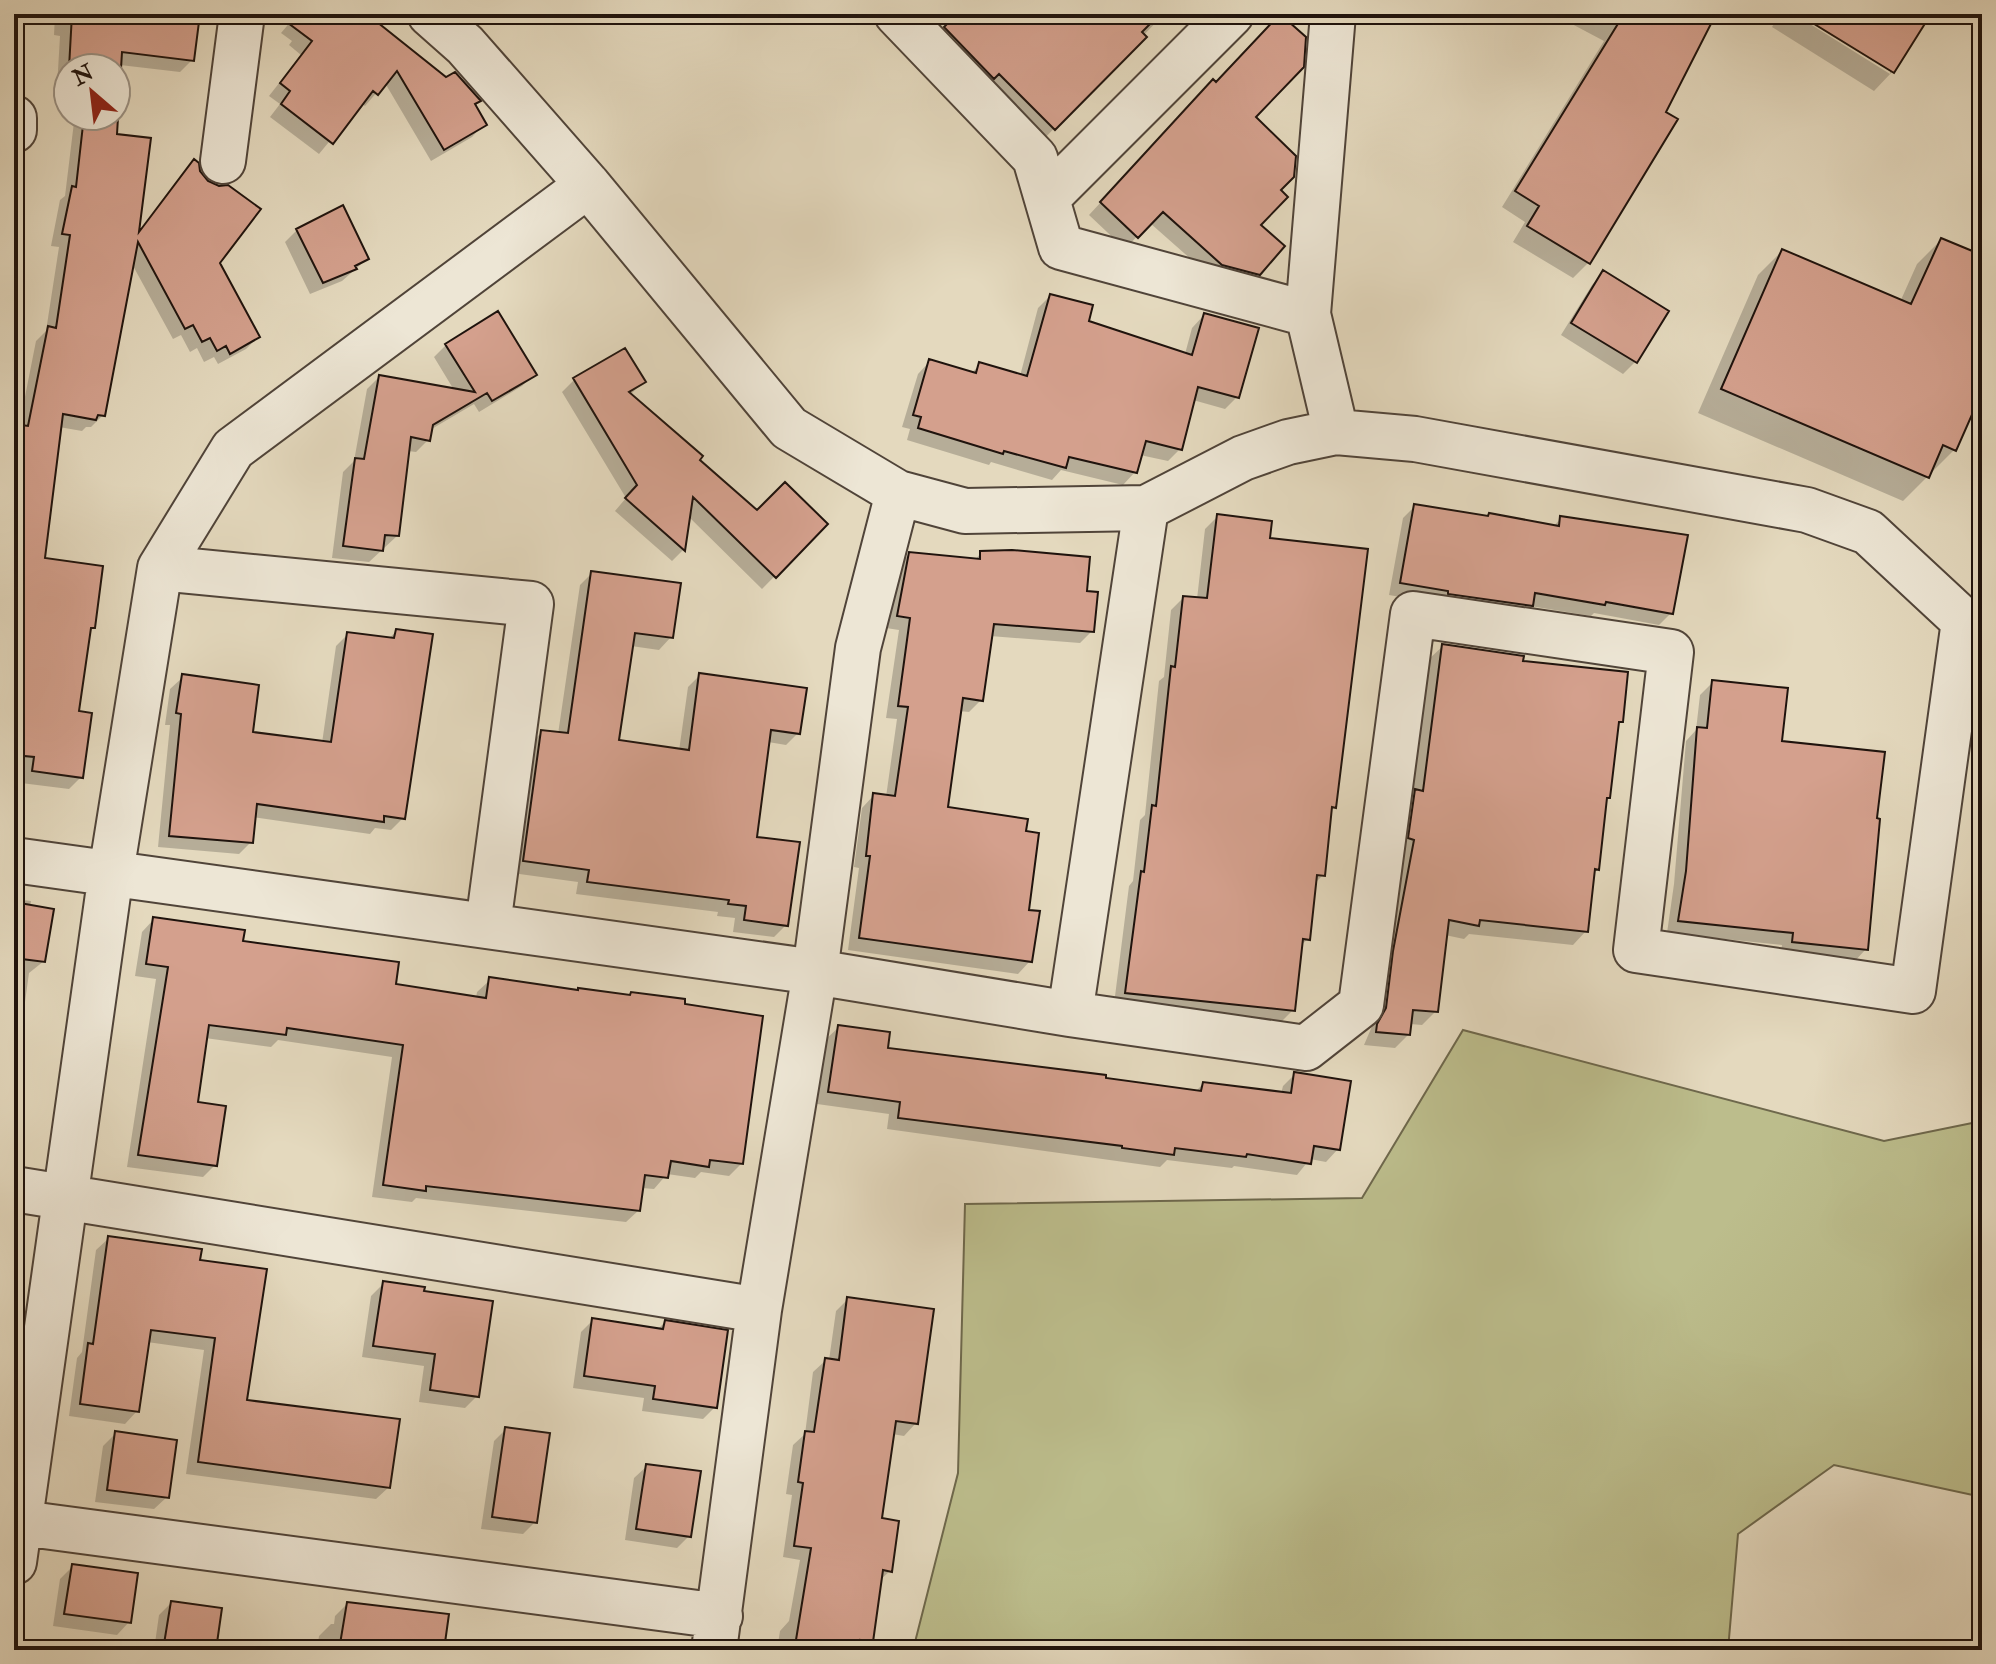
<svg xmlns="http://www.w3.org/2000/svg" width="1996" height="1664" font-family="'IM FELL Double Pica',serif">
  <rect width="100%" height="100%" fill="#e4d9be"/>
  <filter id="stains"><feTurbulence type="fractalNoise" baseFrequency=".0025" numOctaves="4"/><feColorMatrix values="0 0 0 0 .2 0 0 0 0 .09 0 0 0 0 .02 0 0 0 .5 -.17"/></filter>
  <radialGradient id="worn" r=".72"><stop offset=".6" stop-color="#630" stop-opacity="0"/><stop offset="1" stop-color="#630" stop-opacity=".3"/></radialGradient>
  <path fill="#bcbd8c" stroke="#6e684c" stroke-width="2" d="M1463,1030l421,111 98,-20v376l-148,-32 -96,69 -10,116h-815l45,-177 7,-269 397,-6z"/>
  <path fill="#0003" d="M55,14h143l-6,46 -12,12 -60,-7 -5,71 22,98 45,-60 12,-12 24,101 40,74 -12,12 -28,15 -4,-7 -10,5 -7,-14 -7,4 -9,-17 -8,4 -41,-75 -29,151 -12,12h-5l-4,4 -23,-4 -17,133 51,67 -4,5 -12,81 4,64 -12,12 -48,-6 2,-14 -9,-1v-342l5,1 17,-86 10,-10 13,-84 -8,-1 9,-46 5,-4 9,-74h-7l1,-7 48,1v-48h-48v43l-6,-1v-5l-6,-1 4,-68 -6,-1z
    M284,14h80l109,91 11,19 -12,13 -41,24 -46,-78 -20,23 -4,-3 -42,51 -49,-37 10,-13 -11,-8 32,-41 -12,-10 3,-4 -11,-8 11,-13z
    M960,14h204l-122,127 -108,-100z
    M1553,14h154l-43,98 12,8 -88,143 -15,15 -60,-36 12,-20 -23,-15 102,-166z
    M1780,14h14l96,60v-5l-88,-55h126l-36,58 -18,19 -102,-64z
    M1201,94l52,23 5,157 -12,12 -36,-10 -60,-53 -25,26 -36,-34z
    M297,230l70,29 -25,22 -32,13 -25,-52z
    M1941,240l41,18v129l-28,63 -51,51 -205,-88 60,-138 24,-24 118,51 17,-38z
    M1604,272l31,90 -12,12 -62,-39 31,-50z
    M1050,296l36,26 99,32 7,-26 12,-13 33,82 -12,12 -32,-9 -13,49 -12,12 -28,-6 -5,17 -12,13 -62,-15 -9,10 -61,-18 -2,3 -82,-25 3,-11 -8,-2 16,-53 12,-13 40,13 10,-9 40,11 18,-68z
    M446,345l88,29 -12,12 -43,26 -5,-8 -44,26 -2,10 -12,12 -8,-1 -11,85 -28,26 -37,-4 11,-86 11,-11 13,-72 12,-12 75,13 -20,-33z
    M574,380l69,2 -13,13 67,65 60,53 69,11 -64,65 -74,-73 -5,34 -11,11 -57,-50 11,-13 -64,-106z
    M1415,506l138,21 8,-9 110,95 -12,12 -65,-12 -3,3 -61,-10 -11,12 -130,-23 14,-77z
    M1217,517l51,23 98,11 -21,187 -3,3 -8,66 -4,4 -7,64 -9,9 -6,55 -8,7 -7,64 -12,12 -167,-18 15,-118 4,-5 7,-61 5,-5 14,-134 5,-4 7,-67 12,-12 14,1 8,-70z
    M981,553l103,40 8,38 -12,12 -90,-7 -9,64 -12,12 -10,-1 -14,98 82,102 3,50 -12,13 -170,-24 11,-82 -5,-1 8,-59 12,-13 12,2 11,-78 -11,-1 13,-88 -13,-2 11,-61 12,-13 65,7z
    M592,573l79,64 -12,13 -28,-4 -14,96 62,9 9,-64 12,-12 98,58 -12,12 -18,-3 -13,96 31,87 -12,12 -41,-5 2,-14 -18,-2 1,-4 -142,-18 2,-12 -66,-9 18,-129 12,-12 16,2 22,-149z
    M397,631l6,187 -12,12 -16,-2 -5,6 -117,-17 -2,25 -12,12 -81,-7 12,-122h-5l5,-36 13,-12 67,57 72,9 14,-97 12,-12 40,5z
    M1443,646l78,16 100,60 -5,4 -8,71 -4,4 -18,130 -13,14 -104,-11 -5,5 -19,-4 -9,76 -14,14 -12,-1 -1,10 -14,14 -31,-3 9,-21 29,-219 10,-9 17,-137z
    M1713,682l67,61 89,157 -3,49 -12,13 -73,-9 1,-8 -115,-12 7,-49 12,-143 10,-11 4,-35z
    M14,899l17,2 -1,6 14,54 -15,12 -15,109z
    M154,919l239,67 83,12 1,-6 13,-12 251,184 -12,12 -28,-4 -6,6 -28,-4 -13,15 -12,-1 -3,22 -13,12 -210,-24 -4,4 -40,-5 20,-140 -114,-17 -7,7 -66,-9 -10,66 20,61 -12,12 -76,-10 29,-188 -21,-3 7,-44z
    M839,1027l47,23 309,42 8,-8 78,10 2,-8 12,-12 43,75 -12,13 -16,-3 -13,16 -63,-9 -2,2 -65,-8 -7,7 -273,-38 2,-15 -72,-10 9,-65z
    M14,1092l7,1 -7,35z
    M109,1238l89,23 47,141 144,85 -13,12 -190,-25 18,-124 -57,-8 -10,69 -12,13 -56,-8 8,-58 5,-6 14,-102z
    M384,1283l93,113 -12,12 -46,-6 5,-36 -62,-9 9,-61z
    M848,1299l68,124 -12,13 -12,-2 -12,86 10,51 -11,10 -9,69h-93l3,-19 9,-10 11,-61 -17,-3 9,-62 -6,-1 7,-49 12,-11 8,-62 13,-12h3l7,-49z
    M593,1320l64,10 8,-8 50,85 -12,12 -61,-8 2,-13 -71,-10 8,-56z
    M506,1429l29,93 -12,12 -42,-5 13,-88z
    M116,1433l51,64 -13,12 -59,-7 8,-56z
    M647,1466l42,70 -12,12 -52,-8 9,-62z
    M73,1566l56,56 -12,13 -64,-9 7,-47z
    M171,1603l44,43 29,4h-90l5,-35z
    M347,1604l95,46h-125l2,-14 12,-12h3l1,-8z"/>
  <path fill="#d4a08d" stroke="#1f130d" stroke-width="2" d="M72,14h128l-6,47 -72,-9 -5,82 34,4 -12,94 55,-73 5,4 1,8 8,10 11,5 9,-1 33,24 -41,54 40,74 -30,17 -4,-8 -9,5 -7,-13 -8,4 -9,-17 -8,4 -47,-87 -33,174 -7,-1 -2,5 -33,-6 -18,144 58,8 -8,62h-4l-12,83 13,2 -9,65 -51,-7 2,-14 -20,-2v-331l14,2 20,-100 8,2 14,-93 -8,-1 10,-48 4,1 8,-71h32v-48h-47z
    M276,14h91l79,63 9,-5 26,29 -6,3 12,21 -43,25 -47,-79 -19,24 -5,-4 -40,53 -52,-40 9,-13 -10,-8 32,-42z
    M957,14h203l-18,18 5,5 -92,93 -56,-56 -5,5 -50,-52z
    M1280,14l26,23 -2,30 -48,50 40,39 -2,21 -13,13 7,7 -27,28 24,21 -25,29 -38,-10 -59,-53 -25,26 -38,-36 113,-123 3,3z
    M1624,14h92l-50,98 12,7 -88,145 -63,-38 12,-20 -24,-15z
    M1798,14h133l-37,59z
    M343,205l26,54 -14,7 2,3 -34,14 -27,-54z
    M1941,238l41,17v137l-26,59 -13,-6 -14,33 -208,-89 61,-140 129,55z
    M1603,270l66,41 -32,52 -66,-40z
    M1050,294l43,11 -4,16 103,34 12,-42 55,15 -20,70 -41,-11 -16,63 -36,-9 -9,32 -68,-16 -3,11 -62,-17 -1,3 -85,-26 3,-11 -8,-2 16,-56 47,14 3,-11 48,14z
    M498,311l39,64 -45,26 -5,-8 -54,32 -3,16 -19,-4 -12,99 -14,-1 -2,16 -40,-5 12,-88 9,1 15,-84 96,17 -30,-48z
    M625,348l21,34 -17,10 74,64 -3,4 57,50 28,-28 43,42 -52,54 -83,-81 -8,54 -60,-53 12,-13 -64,-107z
    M1414,504l74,12 1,-3 70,13 1,-10 128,19 -15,79 -67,-12 -1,3 -70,-12 -2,13 -85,-12v-3l-48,-8z
    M1217,514l55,7 -2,17 98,11 -32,259 -4,-1 -7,69 -8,-1 -7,65 -7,-1 -8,72 -170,-18 16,-122 3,1 8,-67 4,1 15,-140 4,1 8,-71 24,2z
    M1012,550l78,7 -3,34 11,1 -4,40 -100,-8 -11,77 -20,-3 -15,109 80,12 -2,12 13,2 -10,77 11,1 -8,51 -173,-24 11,-82h-4l7,-63 22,3 13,-89 -10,-1 12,-88 -13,-2 12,-64 71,7v-8z
    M591,571l90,12 -8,55 -38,-5 -16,107 70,10 10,-77 108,15 -7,46 -29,-4 -14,107 43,5 -12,84 -44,-6 2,-14 -18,-2 1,-4 -142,-18 2,-12 -66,-9 18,-131 27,3z
    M396,629l37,5 -28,185 -21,-3v6l-127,-18 -4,39 -84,-7 12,-122 -5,-1 6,-39 77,11 -6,47 78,10 16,-110 47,6z
    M1442,644l82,12 -1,5 105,11 -5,50h-4l-9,76h-3l-8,72 -4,-1 -7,63 -108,-12 -1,6 -30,-6 -11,92 -25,-2 -3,25 -34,-3 1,-8 9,-16 7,-57 21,-111 -6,-2 7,-49 8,2z
    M1712,680l76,8 -6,53 103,11 -8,66 3,1 -12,131 -76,-8 1,-9 -115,-12 8,-50 11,-144 10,1z
    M14,902l40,7 -9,53 -31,-4z
    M153,917l92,13 -2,11 156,21 -3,22 90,14 3,-21 89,13v-2l52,7 1,-3 54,7v5l78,12 -20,148 -33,-4 -1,7 -38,-6 -3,17 -23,-3 -5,36 -214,-25v5l-43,-6 20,-140 -116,-17 -1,7 -77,-10 -11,77 28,4 -9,60 -79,-11 30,-188 -22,-3z
    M838,1025l52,7 -2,16 218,27v3l95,13 2,-9 88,11 3,-21 57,9 -11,69 -26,-4 -3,18 -64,-10 -1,3 -71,-9 -1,7 -52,-7v-2l-224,-28 2,-16 -72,-10z
    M108,1236l94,13 -2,11 67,9 -20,131 153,19 -10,69 -192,-26 17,-124 -64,-8 -12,82 -59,-8 8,-61 5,1z
    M383,1281l42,6 -1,4 69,10 -14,96 -49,-7 5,-36 -62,-8z
    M847,1297l87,12 -16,115 -22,-3 -14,97 17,3 -7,51 -9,-2 -10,72 -13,-2 -2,10h-33l-30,-4 16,-98 -17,-2 9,-63 -5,-1 7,-51 9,1 11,-74 14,2z
    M592,1318l71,11 2,-9 63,10 -11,78 -64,-9 2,-13 -71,-10z
    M505,1427l45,6 -13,90 -45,-6z
    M115,1431l62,9 -8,58 -62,-8z
    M646,1464l55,7 -10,66 -55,-8z
    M72,1564l66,9 -7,50 -67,-9z
    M171,1601l51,7 -6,42h-53z
    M347,1602l102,12 -5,36h-105z"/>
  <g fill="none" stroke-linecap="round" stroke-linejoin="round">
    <g stroke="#504439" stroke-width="48">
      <path id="minor" d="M430,14l35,31 123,140 201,243 109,65 67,18 181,-3 97,-50 45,-16 48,-10 79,7 392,71 61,22 114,106
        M897,14l138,144 26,89 247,67 28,118
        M14,118v12
        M223,161l19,-147
        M1047,198l184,-184
        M1308,314l25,-300
        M160,568l371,36 -43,321
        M14,860l801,112 255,42 236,34 55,-43 52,-391 258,38 -35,298 277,41 51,-370
        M1070,1014l76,-506
        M14,1189l745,121
        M14,1522l706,94
        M14,1562l97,-689 49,-305 73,-119 355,-264
        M714,1650l45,-340 56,-338 43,-324 40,-155"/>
    </g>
    <use href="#minor" stroke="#ede6d5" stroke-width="44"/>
  </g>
  <rect width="1996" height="1664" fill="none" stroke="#e4d9be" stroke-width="48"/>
  <rect x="16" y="16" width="1964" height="1632" fill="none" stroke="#1f130d" stroke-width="4"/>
  <rect x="24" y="24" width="1948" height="1616" fill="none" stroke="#1f130d" stroke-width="2"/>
  <g transform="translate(92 92) rotate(332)"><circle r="38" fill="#ede6d5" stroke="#9b9285" stroke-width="2"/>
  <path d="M0-6L14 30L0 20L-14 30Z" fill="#8f2418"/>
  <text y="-12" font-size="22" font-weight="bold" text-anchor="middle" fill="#1f130d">N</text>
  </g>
  <rect width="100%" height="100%" filter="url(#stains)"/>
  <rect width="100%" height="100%" fill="url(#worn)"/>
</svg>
